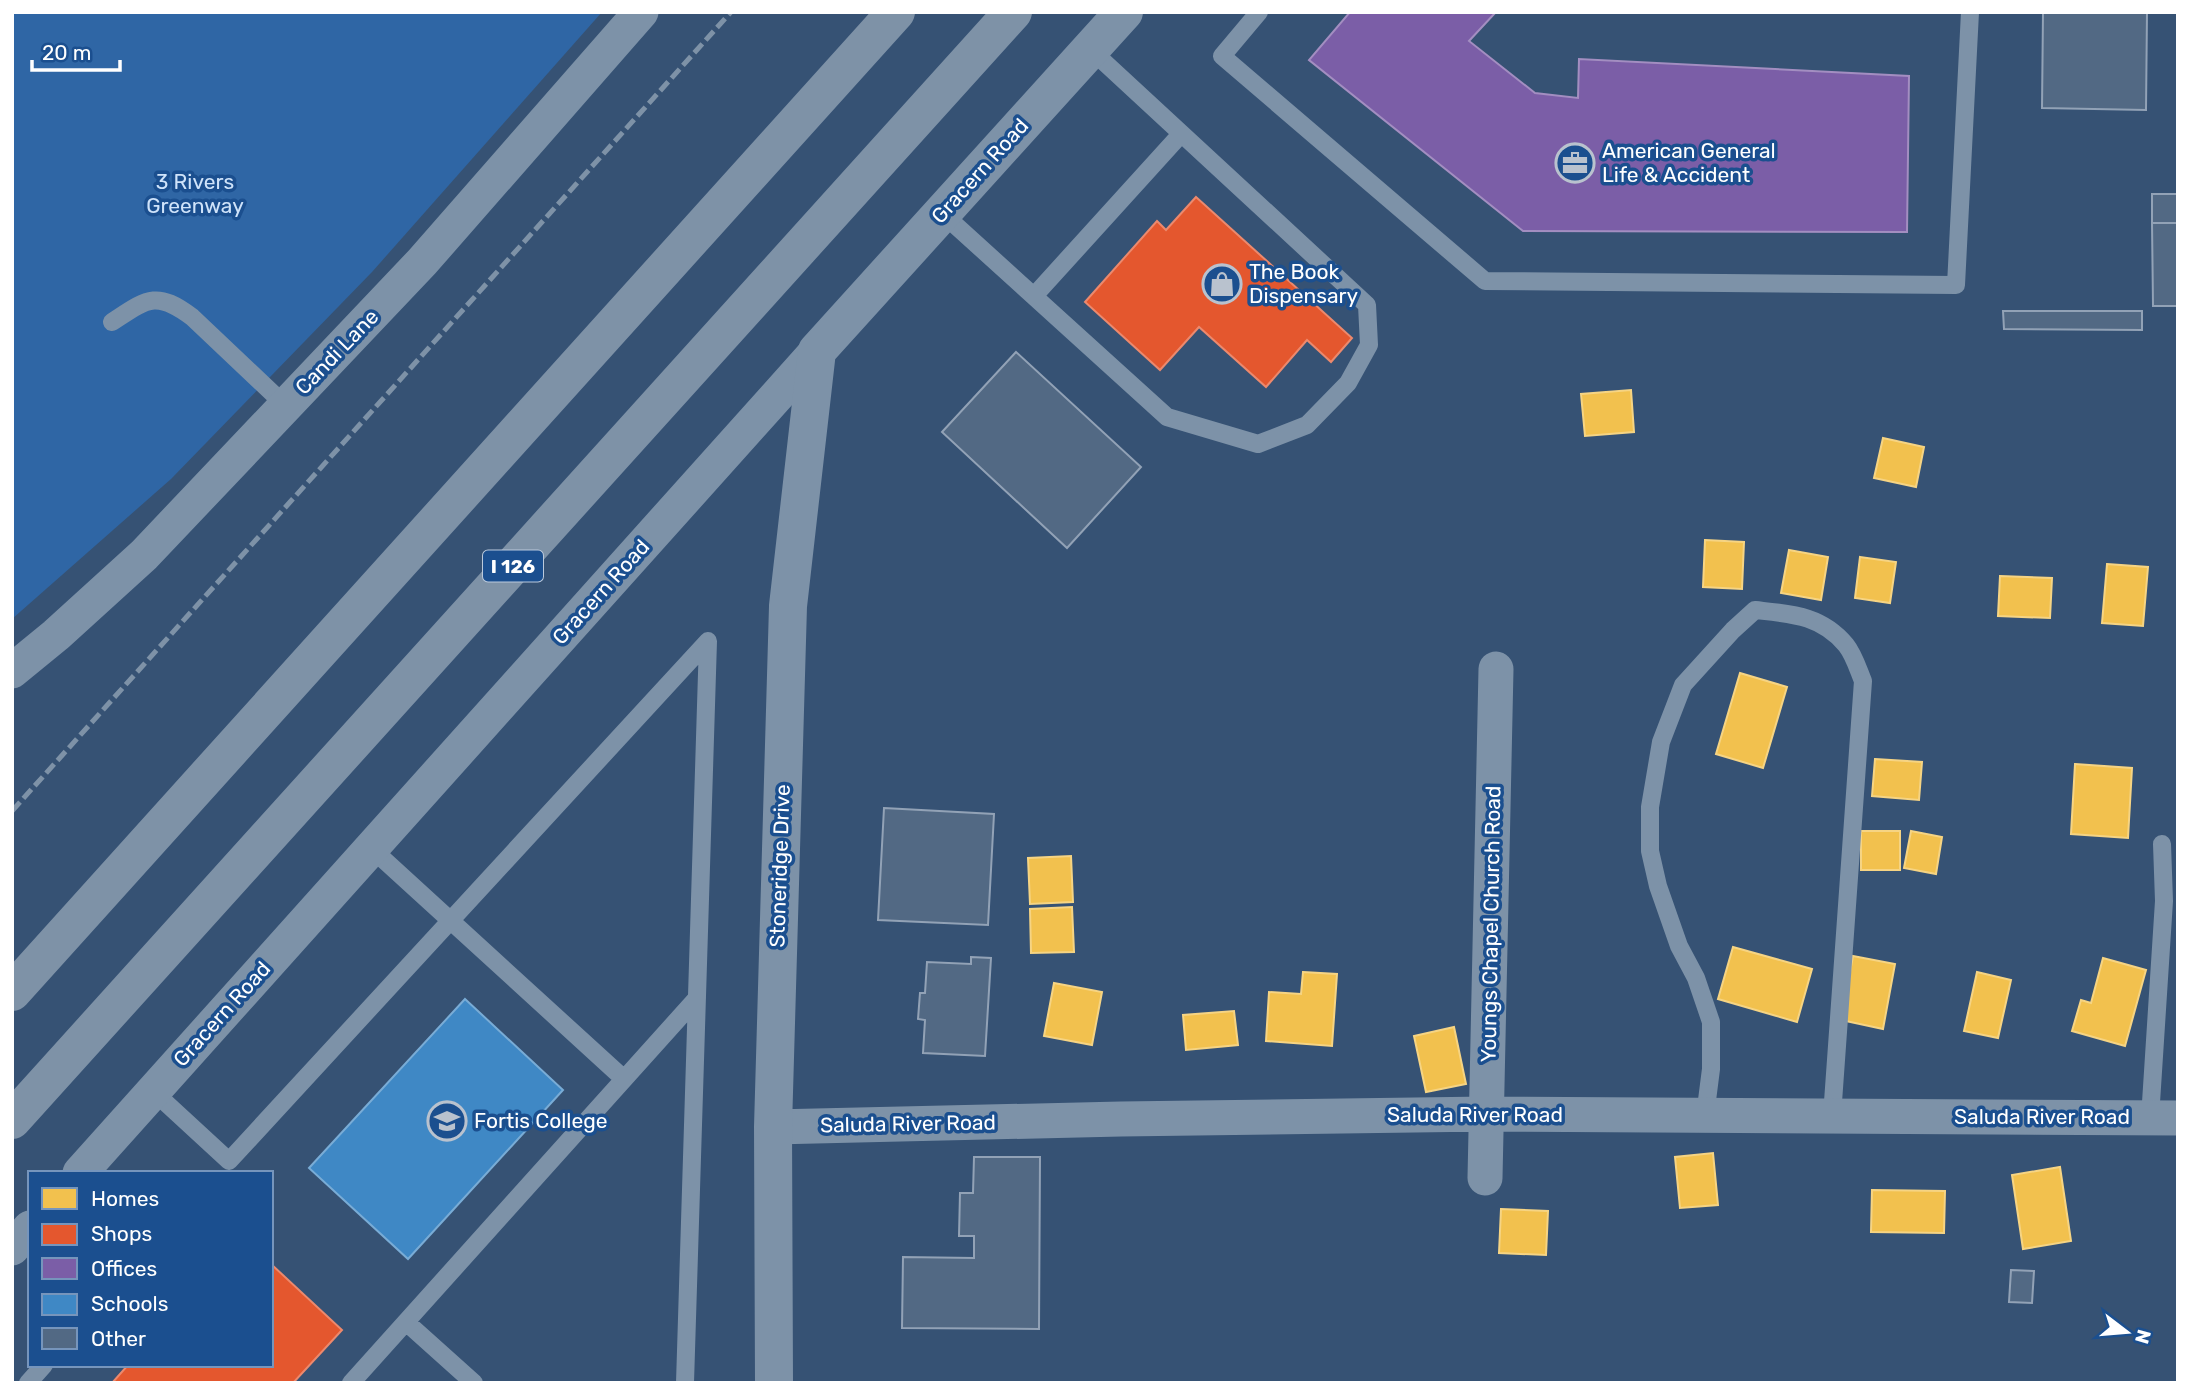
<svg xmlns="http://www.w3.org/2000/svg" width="2190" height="1395" font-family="Rubik,sans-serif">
  <rect width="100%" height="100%" fill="#365274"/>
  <path fill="#2f66a5" d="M12,12h590l-230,260 -201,207 -159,140z"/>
  <path fill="#f2c14e" stroke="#f6d483" stroke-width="2" d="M1631,390l3,42 -49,4 -4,-42z
    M1883,438l41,9 -8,40 -42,-9z
    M1705,540l39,2 -2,47 -39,-2z
    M1789,550l39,7 -7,43 -40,-7z
    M1860,557l36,5 -6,41 -35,-5z
    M2107,564l41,3 -5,59 -41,-3z
    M2000,576l52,2 -2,40 -52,-2z
    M1740,673l47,14 -24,81 -47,-14z
    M1875,759l47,3 -3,38 -47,-4z
    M2075,764l57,4 -4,70 -57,-4z
    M1861,831h39v39h-39z
    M1911,831l31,6 -6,37 -32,-6z
    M1071,856l2,46 -43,2 -2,-46z
    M1072,907l2,45 -43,1 -1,-44z
    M1733,947l79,22 -15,53 -79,-23z
    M1853,956l42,8 -12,65 -42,-9z
    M2103,958l43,12 -21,76 -53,-15 9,-31 10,3z
    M1303,972l34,2 -5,72 -66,-5 3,-49 32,2z
    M1977,972l34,8 -13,58 -34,-7z
    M1054,983l48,9 -10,53 -48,-9z
    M1234,1011l4,34 -52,5 -3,-35z
    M1454,1027l12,57 -40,8 -12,-56z
    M1713,1153l5,52 -38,3 -5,-51z
    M2060,1167l11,74 -48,8 -11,-74z
    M1872,1190l73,1 -1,42 -73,-1z
    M1501,1209l47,2 -2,44 -47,-2z"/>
  <path fill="#e4572e" stroke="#ec896d" stroke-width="2" d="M1196,197l156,141 -21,24 -24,-22 -41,47 -67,-60 -39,43 -75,-68 72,-81 9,9z
    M271,1264l71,66 -49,53h-181l16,-18h143z"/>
  <path fill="#7b5ea7" stroke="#a38ec1" stroke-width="2" d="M1350,12h146l-27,29 66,52 43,5 1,-39 330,17 -2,156 -384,-1 -214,-171z"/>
  <path fill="#3f88c5" stroke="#79acd6" stroke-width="2" d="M465,999l98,91 -155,169 -99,-91z"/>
  <path fill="#526984" stroke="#92a2b6" stroke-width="2" d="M2043,12h104l-1,98 -104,-2z
    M2152,194h26v29h-26z
    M2152,223h26v83h-25z
    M2003,311h139v19l-138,-1z
    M1016,352l125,115 -74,81 -125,-116z
    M884,808l110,6 -6,111 -110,-5z
    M971,957l20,1 -6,98 -62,-3 2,-33 -7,-1 2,-26h5l2,-31 44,2z
    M974,1157h66l-1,172 -137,-1 1,-71 71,1v-22h-15l1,-43h13z
    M2011,1270l23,1 -2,32 -23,-1z"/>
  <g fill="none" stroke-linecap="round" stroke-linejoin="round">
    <path stroke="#7d92a8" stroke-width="18" d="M1259,12l-37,44 263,225 471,4 14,-273
      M942,213l225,204 91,27 49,-19 41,-42 21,-38 -2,-40 -277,-256
      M1034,296l147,-162
      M112,322c35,-23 44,-32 80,-5l94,89
      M371,848l253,231
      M153,1091l76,70 479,-520 -23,742
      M1705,1116l6,-47v-47l-15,-44 -17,-32 -21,-60 -8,-35v-44l11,-65 22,-57 50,-55 22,-20c36,4 66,5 91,35 8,10 12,24 17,36l-31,435
      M2150,1118l14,-217 -2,-57
      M406,1322l68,61
      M28,1383l16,-18
      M351,1383l346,-385"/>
    <path stroke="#7d92a8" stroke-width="35" d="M12,671l44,-36 88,-80 278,-293 219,-250
      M773,1127l348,-8 366,-5 691,4
      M80,1173l737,-822
      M1485,1178l11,-509
      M12,1248l18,-20"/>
    <path stroke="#7d92a8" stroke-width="38" d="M774,1383l-1,-256 15,-521 29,-255 307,-339"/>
    <path stroke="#7e92a7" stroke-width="38" d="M12,992l884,-980
      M12,1120l1001,-1108"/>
    <path stroke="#7e92a7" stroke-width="5" stroke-dasharray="12 5" stroke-linecap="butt" d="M12,811l719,-799"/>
  </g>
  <defs>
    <g id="office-ring" transform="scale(2.0125)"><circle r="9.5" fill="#1b4f8f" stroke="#b9c2ce" stroke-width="1.5"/><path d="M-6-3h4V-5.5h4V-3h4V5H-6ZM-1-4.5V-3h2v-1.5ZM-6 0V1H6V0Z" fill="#b9c2ce"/></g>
    <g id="shop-ring" transform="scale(2.0125)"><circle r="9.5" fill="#1b4f8f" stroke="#b9c2ce" stroke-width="1.5"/><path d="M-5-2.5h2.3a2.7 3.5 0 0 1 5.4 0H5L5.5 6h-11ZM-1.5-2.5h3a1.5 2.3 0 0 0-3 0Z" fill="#b9c2ce"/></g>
    <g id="university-ring" transform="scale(2.0125)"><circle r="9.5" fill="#1b4f8f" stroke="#b9c2ce" stroke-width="1.5"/><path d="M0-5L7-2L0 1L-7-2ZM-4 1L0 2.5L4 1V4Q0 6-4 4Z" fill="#b9c2ce"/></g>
  </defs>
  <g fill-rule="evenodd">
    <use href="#office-ring" x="1575" y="163"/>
    <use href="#shop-ring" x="1222" y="284"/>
    <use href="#university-ring" x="447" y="1121"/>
  </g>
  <g text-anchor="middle" stroke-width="7" stroke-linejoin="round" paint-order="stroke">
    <rect fill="#1b4f8f" stroke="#bbcadd" stroke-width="2" x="483" y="550.5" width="60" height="31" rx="5"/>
    <g font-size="19" font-weight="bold" fill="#fff">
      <text x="513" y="573">I 126</text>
    </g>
    <g font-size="21" fill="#fff" stroke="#1b4f8f" text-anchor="start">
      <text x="1602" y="158">American General<tspan x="1602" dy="24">Life &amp; Accident</tspan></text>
      <text x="1249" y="279">The Book<tspan x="1249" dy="24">Dispensary</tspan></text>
      <text x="474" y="1128">Fortis College</text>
    </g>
    <g font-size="21" fill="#fff" stroke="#1b4f8f">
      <text transform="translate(980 171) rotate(-48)" y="7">Gracern Road</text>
      <text transform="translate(337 352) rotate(-46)" y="7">Candi Lane</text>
      <text transform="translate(601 592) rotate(-48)" y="7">Gracern Road</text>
      <text transform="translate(780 866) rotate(-88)" y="7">Stoneridge Drive</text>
      <text transform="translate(1491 924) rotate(-89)" y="7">Youngs Chapel Church Road</text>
      <text transform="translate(222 1014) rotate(-48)" y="7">Gracern Road</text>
      <text x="1475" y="1122">Saluda River Road</text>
      <text x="2042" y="1124">Saluda River Road</text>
      <text transform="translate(908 1124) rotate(-1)" y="7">Saluda River Road</text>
    </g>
    <g font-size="21" fill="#cfe3fa" stroke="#1b4f8f">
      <text x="195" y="189">3 Rivers<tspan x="195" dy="24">Greenway</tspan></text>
    </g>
  </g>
  <rect width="2190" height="1395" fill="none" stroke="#ffffff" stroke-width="28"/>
  <rect x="28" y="1171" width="245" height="196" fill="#1b4f8f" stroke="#7695bc" stroke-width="2"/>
  <rect x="42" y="1188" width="35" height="21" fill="#f2c14e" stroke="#7695bc" stroke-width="2"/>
  <text x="91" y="1206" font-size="21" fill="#ffffff">Homes</text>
  <rect x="42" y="1224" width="35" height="21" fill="#e4572e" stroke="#7695bc" stroke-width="2"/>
  <text x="91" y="1241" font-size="21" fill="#ffffff">Shops</text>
  <rect x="42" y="1258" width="35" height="21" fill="#7b5ea7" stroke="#7695bc" stroke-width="2"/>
  <text x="91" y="1276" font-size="21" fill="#ffffff">Offices</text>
  <rect x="42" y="1294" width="35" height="21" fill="#3f88c5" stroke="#7695bc" stroke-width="2"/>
  <text x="91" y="1311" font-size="21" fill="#ffffff">Schools</text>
  <rect x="42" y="1328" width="35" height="21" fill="#526984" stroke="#7695bc" stroke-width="2"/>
  <text x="91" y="1346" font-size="21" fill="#ffffff">Other</text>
  <g transform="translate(2127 1332) rotate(106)" stroke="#1b4f8f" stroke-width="5" paint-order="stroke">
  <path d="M0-5L12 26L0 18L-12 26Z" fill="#ffffff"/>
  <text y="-10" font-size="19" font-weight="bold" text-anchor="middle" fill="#ffffff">N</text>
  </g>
  <path d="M32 60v10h88v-10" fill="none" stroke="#ffffff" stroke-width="3.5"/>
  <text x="42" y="60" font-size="21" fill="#ffffff" stroke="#1b4f8f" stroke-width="5" paint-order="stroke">20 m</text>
</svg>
